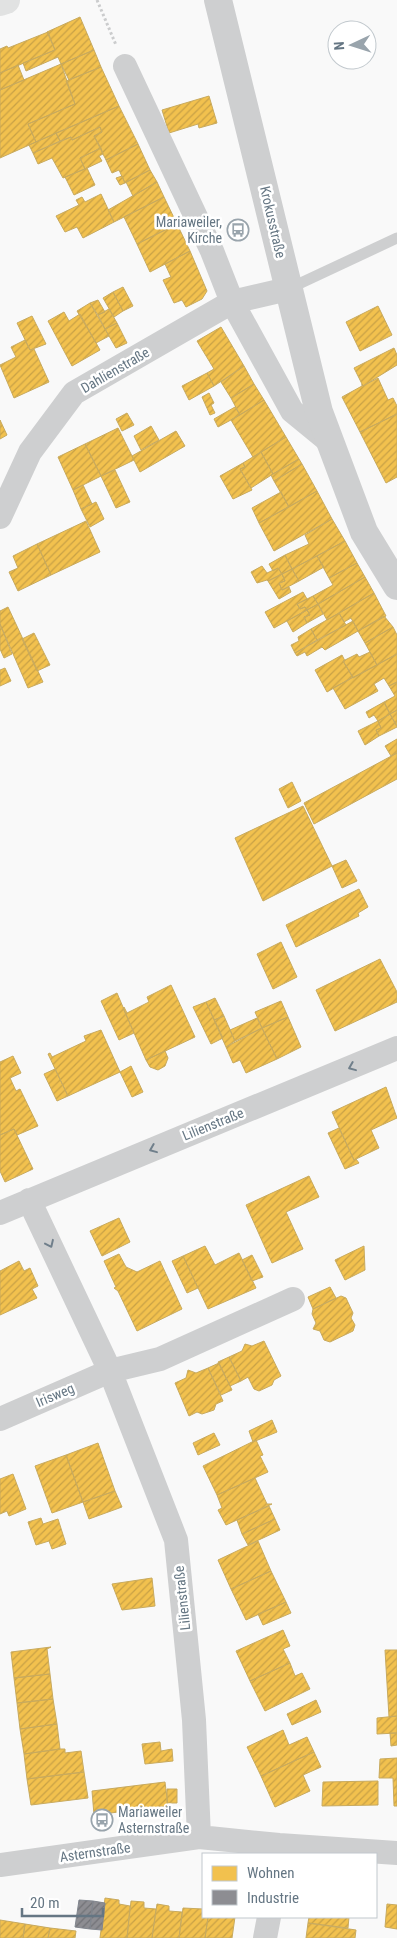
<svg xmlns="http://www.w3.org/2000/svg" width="397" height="1938" font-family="'Roboto Condensed',sans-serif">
  <defs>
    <pattern id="homes-hatch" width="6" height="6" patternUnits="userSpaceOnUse" patternTransform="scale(1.25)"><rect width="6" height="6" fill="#f2c14e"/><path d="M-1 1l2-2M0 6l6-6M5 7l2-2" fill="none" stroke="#c8a146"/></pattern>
    <pattern id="industry-hatch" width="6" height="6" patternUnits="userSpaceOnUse" patternTransform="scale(1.25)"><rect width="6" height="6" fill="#8d8d92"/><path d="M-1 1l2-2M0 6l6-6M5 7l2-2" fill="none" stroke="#717277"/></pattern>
  </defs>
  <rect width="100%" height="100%" fill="#f9f9f9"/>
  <path fill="url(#homes-hatch)" stroke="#c8aa5e" d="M80,17l14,33 -33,14 -3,-7 -32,14 -3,-8 32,-13 -8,-18z
    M48,32l7,18 -55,23v-24l7,-3 1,2z
    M94,50l7,17 -32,13 -8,-16z
    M61,64l14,40 -47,20 8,18 -36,16v-68z
    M18,65l6,15 -24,10v-17z
    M101,67l18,39 -83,36 -8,-18 47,-20 -9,-23z
    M209,96l8,27 -18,5 -1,-4 -29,9 -7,-23z
    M119,106l19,38 -32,16 -12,-24 8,-4 -2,-5 -28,13 -1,-3 -11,4 -4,-8z
    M100,127l2,5 -8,4 7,12 -21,10 5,11 -22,9 -11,-20 -14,6 -5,-11 38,-16 1,3z
    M56,133l4,8 -27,12 -4,-8z
    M138,144l12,26 -25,13 -6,-13 -7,3 -6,-13z
    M101,148l2,6 -4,2 3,5 -17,8 -5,-11z
    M87,168l8,17 -21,10 -9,-18z
    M150,170l7,12 -24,14 -7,-14z
    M122,176l3,7 -5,2 -4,-7z
    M157,182l7,15 -50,25 -6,-12z
    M101,194l13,28 -31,16 -6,-11 -12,5 -9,-16 23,-11 -3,-5 6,-3 3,5z
    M164,197l13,27 -40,20 -13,-27z
    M177,224l13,27 -40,21 -13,-28z
    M190,251l17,40 -5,8 -16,8 -4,-7 -8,3 -11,-23 8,-3 -6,-13z
    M123,287l10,19 -10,5 -10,-19z
    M113,292l10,19 -9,6 -11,-19z
    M98,300l7,12 -7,3 -8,-12z
    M90,303l19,33 -13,7 -19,-32z
    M378,306l14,29 -32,16 -14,-29z
    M109,309l8,14 -12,6 -7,-14z
    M64,312l5,9 11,-7 20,36 -28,16 -24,-45z
    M32,316l14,28 -16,6 -13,-27z
    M117,323l10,20 -11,5 -11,-19z
    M221,327l23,39 -30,20 -7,-13 7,-4 -17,-28z
    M25,340l5,10 4,-1 15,33 -35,16 -14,-33 16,-8 -5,-10z
    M394,348l3,7v10l-34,21 -9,-18z
    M244,366l10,18 -23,14 -10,-16z
    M207,373l7,13 -25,14 -7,-14z
    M378,378l10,22 5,-2 4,8v8l-37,18 -18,-35 20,-11v-2l1,2z
    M254,384l10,16 -24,15 -9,-17z
    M209,393l5,10 -3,2 4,8 -5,2 -8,-18z
    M264,400l22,37 -33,20 -22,-37z
    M235,407l5,8 -22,12 -4,-8z
    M127,413l7,12 -12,6 -6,-12z
    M397,414v63l-11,6 -26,-51z
    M0,420l7,15 -7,4z
    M151,426l8,14 -18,10 -7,-14z
    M118,428l16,32 -33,16 -16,-32z
    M176,431l9,15 -45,26 -8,-16z
    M286,437l13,22 -26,15 -12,-22z
    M85,444l16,32 -28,14 -15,-33z
    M261,452l12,22 -22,14 -11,-19 5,-2 -2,-4z
    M299,459l3,5 -28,17 -3,-6z
    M243,463l2,4 -5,2 12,21 -19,9 -13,-23z
    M302,464l15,27 -28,16 -15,-26z
    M115,470l15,32 -14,6 -15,-32z
    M83,485l9,19 -11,5 -8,-19z
    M317,491l15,28 -58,32 -15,-28z
    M281,492l8,15 -30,16 -7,-15z
    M96,502l8,17 -14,8 -9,-18z
    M332,519l13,22 -53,28 -7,-14 24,-11 -4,-9z
    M86,521l14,31 -49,23 -14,-31z
    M345,541l12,22 -28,15 -12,-22z
    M37,544l14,31 -33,16 -9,-19 9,-4 -5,-12z
    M285,555l7,14 -10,5 -4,-6 -5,3 -4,-7z
    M317,556l7,11 -25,14 -7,-12z
    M357,563l8,14 -47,27 -5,-8 20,-11 -4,-7z
    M262,566l5,7 11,-5 4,6 -14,7 -1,-1 -10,3 -6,-11z
    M292,569l7,12 -17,9 -3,-7 6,-2 -3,-7z
    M282,574l3,7 -6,2 3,7 7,-3 2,5 -12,7 -11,-18z
    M365,577l9,16 -47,27 -9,-16z
    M303,592l4,7 -10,5 3,5 5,-2 2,3 -33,18 -9,-16z
    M374,593l12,23 -28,15 -7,-13 -7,4 -5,-9z
    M313,596l5,8 -11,6 -2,-3 -5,2 -3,-5z
    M318,604l5,10 -16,9 -3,-6 6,-2 -3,-5z
    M8,607l35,75 -15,6 -28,-64v-13z
    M307,610l3,5 -6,2 3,6 -14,9 -6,-11z
    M339,613l7,12 -29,15 -6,-11z
    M384,616l9,11 -28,16 -7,-12z
    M353,621l5,10 -33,19 -3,-3 -15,9 -2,-4 -8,4 -2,-3z
    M0,624l12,30 -8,4 -4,-9z
    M393,627l4,8v19l-20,11 -12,-22z
    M311,629l6,11 -22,13 -4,-8 8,-4 -1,-4z
    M34,633l16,32 -13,6 -15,-32z
    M370,652l7,13 -24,13 -10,-17 14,-7 2,3z
    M397,654v28l-8,4 -5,-8 -10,6 4,7 -33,18 -12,-21z
    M342,655l3,6h-2l10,16 -26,15 -12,-22z
    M5,668l6,13 -11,5v-16z
    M397,682v28l-7,4 -6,-12 11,-6 -6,-10z
    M384,702l6,12 -12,7 -4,-6 -5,3 -3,-6z
    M397,710v16l-7,-12z
    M390,714l7,13 -18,9 -3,-6 5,-2 -3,-7z
    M378,721l3,7 -5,2 3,6 -14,9 -7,-14z
    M397,739v14l-6,3 -6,-10z
    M397,753v26l-83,45 -10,-21z
    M292,782l9,19 -13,7 -9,-19z
    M303,806l29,60 -69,35 -28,-63z
    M346,860l11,21 -15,7 -10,-22z
    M359,889l9,18 -10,6 1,3 -63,31 -10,-22z
    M281,942l16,35 -24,12 -16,-35z
    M380,959l17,33v10l-62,29 -19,-41z
    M171,985l24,52 -49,23 -23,-52 1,-1 3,6 22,-11 -2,-5z
    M117,993l17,40 -15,7 -18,-39z
    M215,998l9,18 -10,4 -8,-18z
    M281,1001l7,16 -26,11 -7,-16z
    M206,1002l17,36 -12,6 -18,-37z
    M224,1016l11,25 -9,6 -12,-27z
    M288,1017l13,30 -24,12 -15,-31z
    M257,1018l5,10 -27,13 -5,-11z
    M262,1028l15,31 -31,14 -6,-13 -7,3 -7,-16z
    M101,1030l19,42 -52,24 -20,-42 2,-1 2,4 34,-16 -2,-5z
    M165,1051l3,7 -3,8 -7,4 -8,-3 -4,-7z
    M13,1056l8,17 -11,5 6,13 4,-2 18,37 -21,9 -3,-6 -14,6v-73z
    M131,1066l12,26 -11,5 -12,-25z
    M55,1069l13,27 -11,5 -13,-27z
    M386,1087l11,31 -26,12 8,18 -25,12 -22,-48z
    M339,1128l15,32 2,-1 3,4 -14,6 -17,-36z
    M14,1129l19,40 -28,13 -5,-11v-36z
    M309,1176l10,21 -33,15 17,37 -31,14 -26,-58z
    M119,1218l11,24 -28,14 -12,-25z
    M205,1246l10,19 24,-12 17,35 -48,21 -25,-53z
    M364,1246l1,24 -20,10 -10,-20z
    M119,1254l7,13 11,5 23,-11 22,48 -45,22 -19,-40 -4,-3 2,-1 -12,-26z
    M252,1255l11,22 -11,4 -10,-21z
    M183,1256l15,32 -11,5 -15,-32z
    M19,1261l5,10 6,-3 8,18 -6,3 5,9 -37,17v-44z
    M330,1287l6,11 -23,11 -5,-12z
    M341,1296l5,2 7,15 -2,5 4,7 -2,6 -23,11 -6,-2 -4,-9 -7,-2 3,-6 -4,-9 1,-5z
    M264,1341l17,35 -7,4 -2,5 -13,6 -5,-2 -6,-12 -7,4 -12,-24 13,-6 3,-7 7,2z
    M229,1357l12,24 -11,5 -12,-24z
    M219,1363l13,27 -11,5 -13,-27z
    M208,1368l15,33 -7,3 -2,6 -12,4 -5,-2 -8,4 -14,-33 11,-5 2,-8 8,3z
    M272,1420l5,12 -24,10 -4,-11z
    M214,1433l6,12 -22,10 -5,-12z
    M256,1440l7,15 -3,1 8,16 -51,23 -14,-29z
    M98,1443l17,48 -32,11 -17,-47z
    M66,1455l17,47 -31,11 -17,-47z
    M13,1474l13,35 -17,7 -2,-5 -7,3v-35z
    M255,1478l12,26h5l-46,21 -8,-15 4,-2 -5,-13z
    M115,1491l7,16 -33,12 -6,-17z
    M269,1506l6,13 -33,15 -5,-14z
    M41,1518l2,6 15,-5 8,25 -14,5 -3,-8 -13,4 -8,-23z
    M275,1519l5,11 -32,15 -6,-11z
    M258,1541l13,30 -40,18 -13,-29z
    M271,1571l15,31 -40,18 -15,-31z
    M152,1578l3,28 -33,4 -10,-26z
    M286,1602l5,11 -28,12 -5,-11z
    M283,1630l7,16 -7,3 7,14 -40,18 -14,-30z
    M51,1647l-4,2 3,25 -36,4 -3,-26z
    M385,1650h12v66l-8,1z
    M290,1663l5,13 7,-3 8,16 -45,22 -15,-30z
    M50,1674l3,25 -36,4 -3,-25z
    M53,1699l4,25 -37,5 -3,-26z
    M316,1700l5,12 -29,13 -5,-11z
    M397,1716v17l-20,1v-16z
    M57,1724l3,25 -36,5 -4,-25z
    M283,1730l6,15 18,-8 7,15 -53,24 -14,-29z
    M390,1733h7v12l-6,1z
    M160,1742l1,9 11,-2 1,12 -28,3 -3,-20z
    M60,1749h5v4l16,-2 3,21 -57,7 -3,-25z
    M314,1752l7,15 -18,8 7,16 -35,16 -14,-31z
    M397,1758v48h-3l-1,-28h-14l1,-19z
    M84,1772l4,26 -57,7 -4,-26z
    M378,1781v24l-56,1 1,-24z
    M165,1782l3,24 -74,9 -2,-24z
    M167,1789h10v14h-10z
    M105,1898l14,2v4l11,2 -3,32h-27z
    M131,1901l13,1v6l12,1 -4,29h-25z
    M157,1904l12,2v5l13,1 -3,26h-27z
    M387,1904l10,1v24l-12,-2z
    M183,1908l20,1v8h5l-3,21h-26z
    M208,1917h27l-3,21h-27z
    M309,1917h40l-1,11 -40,-5z
    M0,1920l25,4 -2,14h-23z
    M308,1923l48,7 -1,8h-49z
    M25,1924l25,4 -2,10h-25z
    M50,1928l26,3 -1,7h-27z"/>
  <path fill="url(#industry-hatch)" stroke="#81868e" d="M79,1900l14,1 -3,28 -15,-2z
    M93,1901l12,2 -3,27 -12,-1z"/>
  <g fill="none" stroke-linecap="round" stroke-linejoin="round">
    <path stroke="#cbcccd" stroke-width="3" stroke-dasharray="2.5 2.5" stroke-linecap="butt" d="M97,0l19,45"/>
    <path stroke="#cecfd0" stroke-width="11" d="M288,289l109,-51"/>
    <path stroke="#cecfd0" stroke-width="24" d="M125,66l87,185 20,51 60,109 39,32
      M0,517l30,-65 44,-59 158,-91 56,-13
      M29,1200l81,171 66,169 18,180 5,117
      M0,1213l397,-165
      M0,1419l110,-48 50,-12 133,-60
      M0,1865l199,-28 80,8 118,8
      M265,1938l4,-21"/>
    <path stroke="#cecfd0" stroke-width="28" d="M218,0l101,412 45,120 33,54"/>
    <path stroke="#e1e2e2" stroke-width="28" d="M0,2l6,-2"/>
  </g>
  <defs><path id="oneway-chevron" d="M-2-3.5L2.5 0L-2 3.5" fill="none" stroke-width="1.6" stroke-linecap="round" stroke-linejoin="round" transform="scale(1.25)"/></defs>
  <g stroke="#707f8b">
    <use href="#oneway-chevron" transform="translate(352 1067) rotate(158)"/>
    <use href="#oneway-chevron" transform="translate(153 1149) rotate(158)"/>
    <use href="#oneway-chevron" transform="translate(50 1244) rotate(65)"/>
  </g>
  <defs>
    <g id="bus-ring" transform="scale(1.125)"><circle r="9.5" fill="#fff" stroke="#99a4ac" stroke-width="1.5"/><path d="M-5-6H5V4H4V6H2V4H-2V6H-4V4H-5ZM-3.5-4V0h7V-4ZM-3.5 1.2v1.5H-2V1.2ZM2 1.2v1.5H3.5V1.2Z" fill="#99a4ac"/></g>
  </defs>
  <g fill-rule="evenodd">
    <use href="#bus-ring" x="238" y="230"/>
    <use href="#bus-ring" x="102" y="1820"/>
  </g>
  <g text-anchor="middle" stroke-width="5" stroke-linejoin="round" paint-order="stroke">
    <g font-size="14" fill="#657683" stroke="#fff" text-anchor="end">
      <text x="222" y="227">Mariaweiler,<tspan x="222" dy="16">Kirche</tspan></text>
      <text x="118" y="1817" text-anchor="start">Mariaweiler<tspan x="118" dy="16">Asternstraße</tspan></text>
    </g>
    <g font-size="14" fill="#657683" stroke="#fff">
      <text transform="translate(273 222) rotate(77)" y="5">Krokusstraße</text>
      <text transform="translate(115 370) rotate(-30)" y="5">Dahlienstraße</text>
      <text transform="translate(213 1124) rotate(-22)" y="5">Lilienstraße</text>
      <text transform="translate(55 1395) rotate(-23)" y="5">Irisweg</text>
      <text transform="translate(182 1598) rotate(-96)" y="5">Lilienstraße</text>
      <text transform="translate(95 1852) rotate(-8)" y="5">Asternstraße</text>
    </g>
  </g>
  <rect x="202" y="1853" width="175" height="65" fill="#ffffff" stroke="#c1c8cd"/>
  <rect x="212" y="1866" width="25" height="15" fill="#f2c14e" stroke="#c1c8cd"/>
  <text x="247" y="1878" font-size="15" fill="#657683">Wohnen</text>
  <rect x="212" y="1890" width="25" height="15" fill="#8d8d92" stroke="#c1c8cd"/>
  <text x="247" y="1903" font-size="15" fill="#657683">Industrie</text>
  <g transform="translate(352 45) rotate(266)"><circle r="24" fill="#ffffff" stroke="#c1c8cd"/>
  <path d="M0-4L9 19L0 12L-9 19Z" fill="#99a4ac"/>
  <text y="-8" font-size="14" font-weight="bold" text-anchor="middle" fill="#657683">N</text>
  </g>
  <path d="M22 1908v8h81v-8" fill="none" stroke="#657683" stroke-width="2.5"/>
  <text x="30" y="1908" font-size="15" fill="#657683" stroke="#ffffff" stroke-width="4" paint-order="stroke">20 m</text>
</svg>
